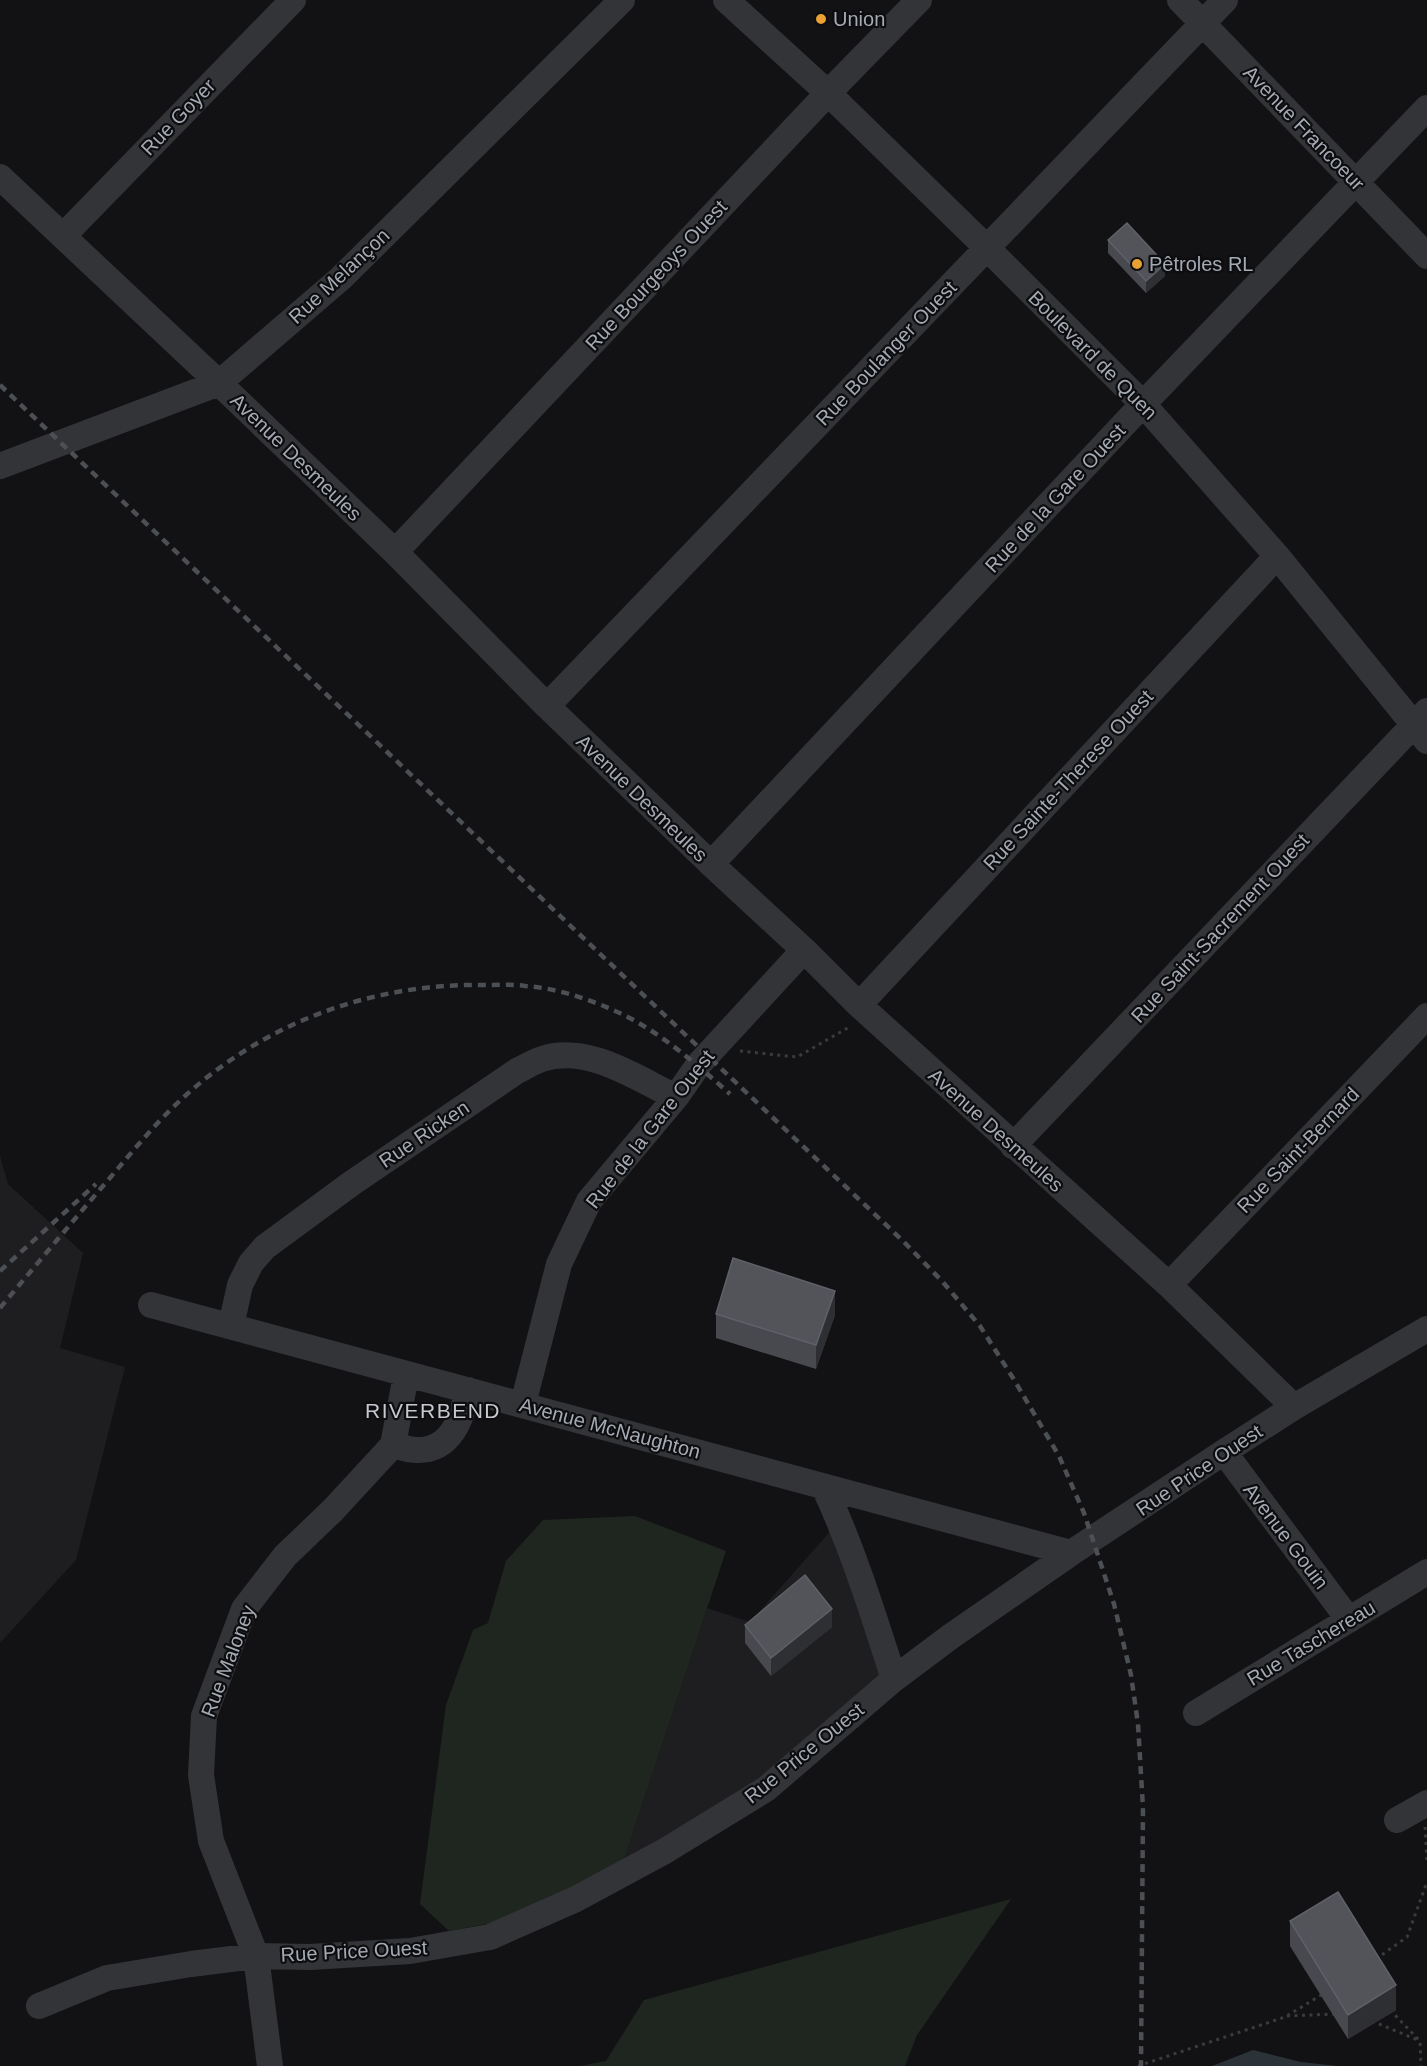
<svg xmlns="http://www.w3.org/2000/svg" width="1427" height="2066" font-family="Arial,sans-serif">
  <rect width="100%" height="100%" fill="#121214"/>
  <path fill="#1e1e21" d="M0,1156l8,28 75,69 -23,95 65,19 -49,193 -76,83z
    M835,1526l51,151 -125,106 -138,80 84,-255 43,14z"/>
  <path fill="#1f261f" d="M635,1516l91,35 -103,312 -109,56 -65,12 -29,-27 26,-199 27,-75 15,-7 18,-62 37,-41z
    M1011,1899l-94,136 -12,31h-325l26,-5 38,-61z"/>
  <path fill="#2b3339" d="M1253,2050l48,12 37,4h-126z"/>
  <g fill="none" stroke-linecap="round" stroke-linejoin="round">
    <path stroke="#393b3f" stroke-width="3" stroke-dasharray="3 4.5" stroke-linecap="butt" d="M740,1051l57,6 54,-31
      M1425,1827l2,34
      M1376,1959l31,-22 20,-55
      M1390,2010l30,31 1,25
      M1287,2016l47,-2
      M1372,2021l48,20
      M1138,2066l147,-49 38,-23"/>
    <path stroke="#333438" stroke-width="26" d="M726,0l102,93 159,155 156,156 134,152 150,185
      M1180,0l247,256
      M0,177l219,206 176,169 152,154 164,158 93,86 55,55 310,280 125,122
      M64,235l229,-235
      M0,466l219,-83 122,-105 281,-278
      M395,552l433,-459 91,-93
      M547,706l678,-706
      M711,864l432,-460 284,-296
      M859,1005l418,-449
      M1013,1146l414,-435
      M1169,1285l258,-269
      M151,1305l920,248
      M231,1326l9,-41 11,-22 14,-16 87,-64 165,-112c8,-4 16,-9 25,-12 46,-15 94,19 134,38
      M523,1404l36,-140 30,-63 87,-104 23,-33 105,-114
      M393,1445c8,2 16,5 24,5 34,1 45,-32 51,-60
      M1224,1452l125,168
      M824,1487c29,62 49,127 70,192
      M1196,1713l231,-141
      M1397,1820l30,-17
      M39,2006l68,-28 84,-14 65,-8 54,1 100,-6 80,-14 86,-38 89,-48 101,-62 128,-110 56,-42 121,-84 153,-101 70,-45 133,-78
      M270,2066l-14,-110 -45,-115 -10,-66 3,-59 40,-107 41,-53 48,-46 60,-65 13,-70"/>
    <path stroke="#4c4f53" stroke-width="4.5" stroke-dasharray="8 6" stroke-linecap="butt" d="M0,385l903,856 39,40 38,45 33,52 46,78 25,57 30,91 17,71 7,49 5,84 -2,258
      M0,1271l96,-87
      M0,1308c36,-43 72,-86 109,-129 24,-28 48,-58 76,-83 83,-75 189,-113 300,-111 13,0 27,-1 40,1 30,2 61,12 88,24 44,19 81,52 117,84"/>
  </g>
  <path fill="#48494f" d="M1108,240l57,36 -19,17 -38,-40z
    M716,1314l119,1 -19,54 -100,-31z
    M745,1625l87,2 -61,49 -26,-33z
    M1290,1921l106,89 -48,29 -58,-93z"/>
  <path fill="#2e2f33" d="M1165,264v12l-19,17v-12z
    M835,1291v24l-19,54v-24z
    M832,1609v18l-61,49v-18z
    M1396,1985v25l-48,29v-24z"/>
  <path fill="#52545a" stroke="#5f6168" stroke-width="1.5" d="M1127,223l38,41 -19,17 -38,-41z
    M733,1258l102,33 -19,54 -100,-31z
    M805,1575l27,34 -61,49 -26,-33z
    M1338,1892l58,93 -48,30 -58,-94z"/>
  <g fill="#eaa134" stroke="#0d0d0f" stroke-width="2">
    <circle cx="821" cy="19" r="6"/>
    <circle cx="1137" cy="264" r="6"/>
  </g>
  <g text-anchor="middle" stroke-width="4.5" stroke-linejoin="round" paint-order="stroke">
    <g font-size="20" fill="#a4aab4" stroke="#0d0d0f" text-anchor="start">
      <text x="833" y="26">Union</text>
      <text x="1149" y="271">Pêtroles RL</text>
    </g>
    <g font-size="20" fill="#a4aab4" stroke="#0d0d0f">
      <text transform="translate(178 117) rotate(-46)" y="7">Rue Goyer</text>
      <text transform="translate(1304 128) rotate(46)" y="7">Avenue Francoeur</text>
      <text transform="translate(656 275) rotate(-47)" y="7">Rue Bourgeoys Ouest</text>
      <text transform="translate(339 276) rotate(-43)" y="7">Rue Melançon</text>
      <text transform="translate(886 353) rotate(-46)" y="7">Rue Boulanger Ouest</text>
      <text transform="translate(1093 355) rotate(45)" y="7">Boulevard de Quen</text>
      <text transform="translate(296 457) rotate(44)" y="7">Avenue Desmeules</text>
      <text transform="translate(1055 498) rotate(-47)" y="7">Rue de la Gare Ouest</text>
      <text transform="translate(1068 780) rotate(-47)" y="7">Rue Sainte-Therese Ouest</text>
      <text transform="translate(642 798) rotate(44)" y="7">Avenue Desmeules</text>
      <text transform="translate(1220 928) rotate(-47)" y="7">Rue Saint-Sacrement Ouest</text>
      <text transform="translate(650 1129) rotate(-52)" y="7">Rue de la Gare Ouest</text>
      <text transform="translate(996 1130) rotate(42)" y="7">Avenue Desmeules</text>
      <text transform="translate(424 1134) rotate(-34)" y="7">Rue Ricken</text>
      <text transform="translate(1298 1150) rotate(-46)" y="7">Rue Saint-Bernard</text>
      <text transform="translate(610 1428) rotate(15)" y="7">Avenue McNaughton</text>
      <text transform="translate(1199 1470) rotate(-34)" y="7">Rue Price Ouest</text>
      <text transform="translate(1286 1536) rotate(53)" y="7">Avenue Gouin</text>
      <text transform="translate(1311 1643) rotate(-31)" y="7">Rue Taschereau</text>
      <text transform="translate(228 1661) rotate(-69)" y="7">Rue Maloney</text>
      <text transform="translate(804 1753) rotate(-39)" y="7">Rue Price Ouest</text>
      <text transform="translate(354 1951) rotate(-3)" y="7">Rue Price Ouest</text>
    </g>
    <g font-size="21" letter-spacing="1.5" fill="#c5c8d0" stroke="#0d0d0f">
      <text x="433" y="1418">RIVERBEND</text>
    </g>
  </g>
</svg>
